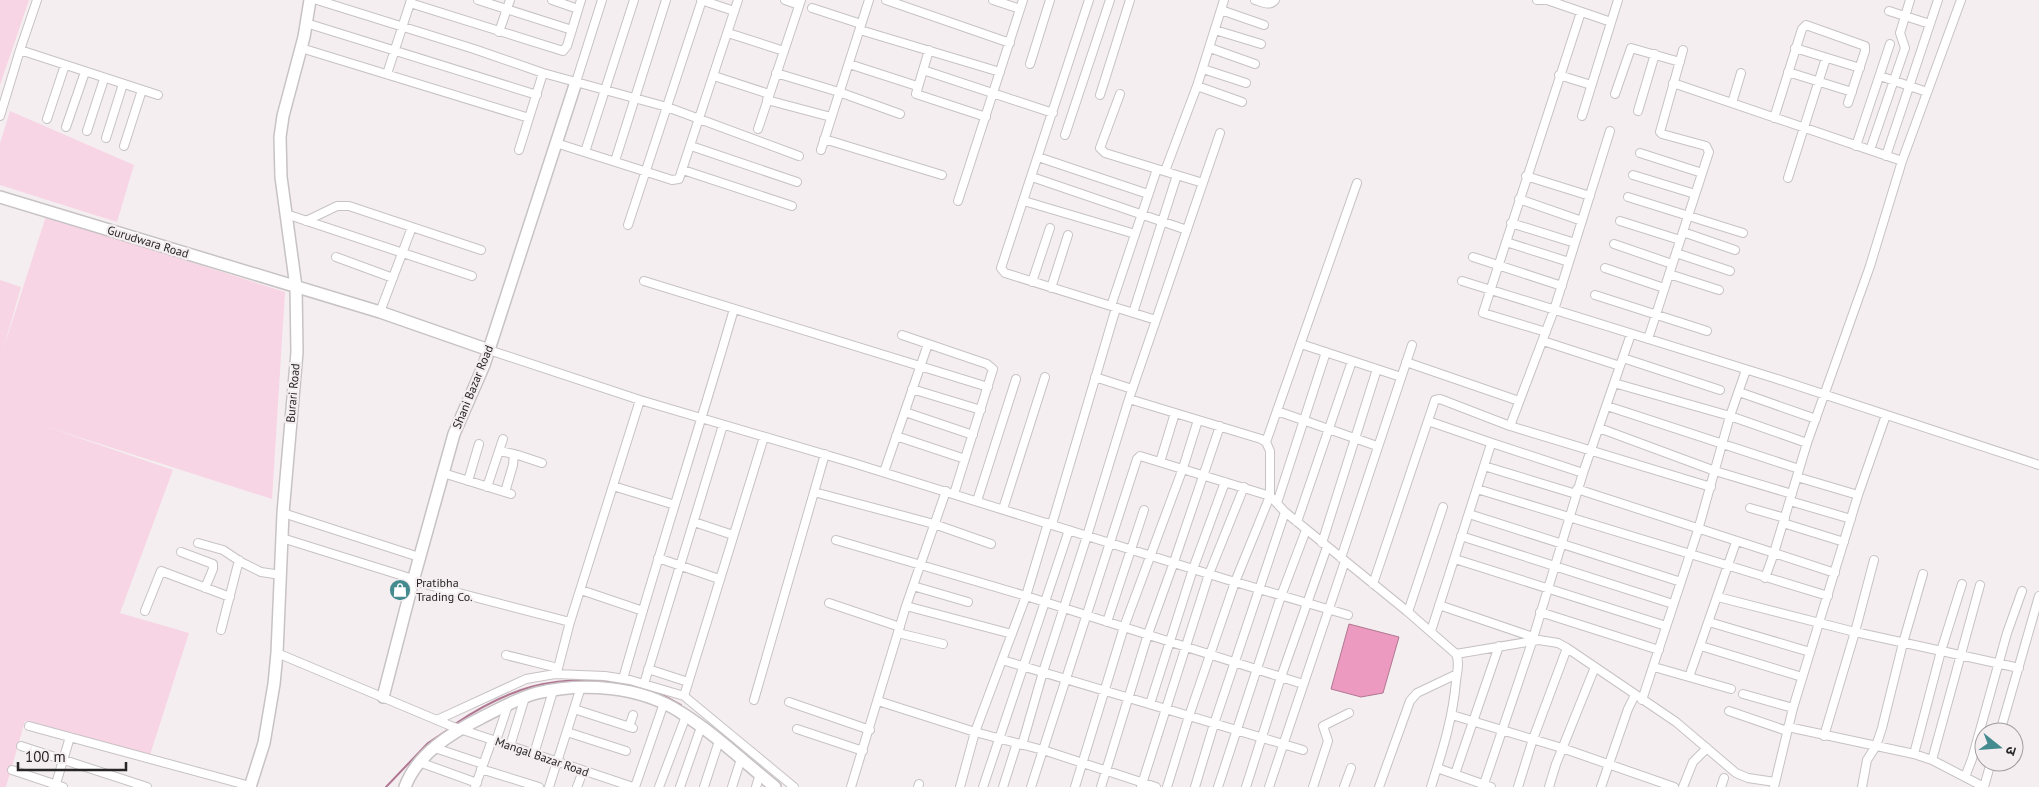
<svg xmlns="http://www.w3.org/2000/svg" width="2039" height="787" font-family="'PT Sans','Noto Sans Devanagari',sans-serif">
  <rect width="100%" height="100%" fill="#f4eef0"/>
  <path fill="#f8d5e4" d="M0,0h29l-29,85z
    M10,111l124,54 -17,57 -117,-37v-42z
    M46,216l239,76 -13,207 -228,-73 129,44 -53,143 69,20 -39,122 -125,-34 -19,66h-6v-507l21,7 -18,63z"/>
  <path fill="#ec9ac0" stroke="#b17792" d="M1349,624l50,13 -16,56 -22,4 -30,-8z"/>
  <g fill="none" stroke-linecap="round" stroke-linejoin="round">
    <path stroke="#b17792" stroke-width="2" d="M625,683l38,12 18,10
      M455,724c54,-36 98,-50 163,-42
      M386,787l42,-44 21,-14"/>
    <g stroke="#c7c2c4" stroke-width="10">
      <path id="street" d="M317,0l157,49 69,24 124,34 132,49
        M478,0l94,30
        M552,0l26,9
        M701,0l33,11
        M785,0l14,5
        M886,0l124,43
        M993,0l27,9
        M1089,0l-88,268 4,5 151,47
        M1255,0c7,2 15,7 20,0
        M1537,0h7
        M1547,0l64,22
        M410,3l153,48 4,-5 14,-46
        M812,8l49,16
        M1221,10l43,15
        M1889,11l41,13
        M306,23l231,72
        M860,30l140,42
        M1215,30l46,14
        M499,32l11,-32
        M728,33l56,18
        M301,48l228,70
        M1210,48l45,16
        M1795,48l65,20
        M20,50l138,45
        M929,50l-13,44 70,23
        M849,64l68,22
        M1030,64l20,-64
        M1203,69l43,14
        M923,70l130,43
        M1788,72l64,20
        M776,73l63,19 61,22
        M387,74l24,-74
        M1559,75l32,10
        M714,76l55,18
        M1880,76l47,16
        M576,82l26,-82
        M1673,83l229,78
        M1197,86l45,16
        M1120,94l-20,54 5,5 52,16
        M1615,94l16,-46 49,14
        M1100,95l30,-95
        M767,100l64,17
        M1732,103l9,-30
        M1638,111l17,-57
        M0,116l20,-66 17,-50
        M1582,116l36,-116
        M1774,118l28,-89 4,-4 59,21v5l-17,52
        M47,119l18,-54
        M66,127l19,-55
        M758,129l43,-129
        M87,131l17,-52
        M1610,131l-56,179 -44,116 201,61
        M1065,135l45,-135
        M106,138l17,-54
        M824,139l118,36
        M556,143l116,37 7,-1 59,-179
        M124,146l18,-56
        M691,146l106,36
        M1856,146l34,-102
        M519,150l24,-77
        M821,150l48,-150
        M1870,150l35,-102 -5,-15 10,-33
        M585,152l49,-152
        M1640,153l62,20
        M1886,156l52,-156
        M1038,157l110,37
        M615,161l51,-161
        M683,170l109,36
        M1165,171l32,-85 27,-86
        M1633,175l62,19
        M1526,176l64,20
        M1032,177l155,53
        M1788,178l38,-120
        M1628,197l115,36
        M1519,199l63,22
        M958,201l65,-201
        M1024,201l111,33
        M286,214l186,62
        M306,221l31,-15h12l132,44
        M1620,221l60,19
        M1511,223l64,20
        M628,225l74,-225
        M1683,232l52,18
        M1506,242l63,20
        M1614,244l58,20
        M1676,253l54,18
        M336,257l57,21
        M1473,257l89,29
        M1605,268l59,20
        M1669,274l50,16
        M644,281l344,106
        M1462,281l312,97 265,87
        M1032,282l18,-54
        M1051,288l17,-53
        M1595,295l112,36
        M1111,306l46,-137 46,14
        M380,312l32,-85
        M1133,313l44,-138
        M1546,332l-63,-19 98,-301
        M902,335l85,29 6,5 -39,125
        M1648,339l61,-187 -3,-6 -44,-12 -2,-2 23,-82
        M1543,341l77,25
        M1301,344l100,33
        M489,350l151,50 210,62 375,117 123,36
        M1623,358l97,32
        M1406,362l113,39
        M1095,377l37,12
        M1614,383l116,33 77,27
        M912,389l69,21
        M1739,392l77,27
        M1129,399l132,40 5,3 4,9v45l-35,86 -46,134 -22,71
        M1607,406l192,63
        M1277,411l100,35
        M905,412l68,23
        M1428,421l61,21 2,2 -7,22
        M1599,428l116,43 77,23
        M896,436l69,23
        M764,437l-80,259 110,91
        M1266,442l91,-259
        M1489,442l94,31
        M499,451l15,3 -1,11 -8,27
        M518,455l24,8
        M1160,462l15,-49
        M884,472l44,-128
        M443,473l68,21
        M1797,477l61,18
        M468,481l11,-37
        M613,486l62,19
        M487,487l16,-48
        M1477,489l351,107
        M1577,489l197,64 33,-110 63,-177 32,-105 59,-161
        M814,492l120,32 57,20
        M977,501l39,-122
        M1790,501l61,18
        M1277,503l49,-151
        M1750,508l35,10
        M1003,509l42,-132
        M283,513l136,44
        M1469,514l212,68
        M694,522l39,13
        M1297,522l55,-161
        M1783,523l61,19
        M1052,524l64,-216
        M1461,536l212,68
        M282,538l131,41
        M836,540l190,56 277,88
        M198,543l25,7 18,12 20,10 20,3
        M1322,543l55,-174
        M181,552l32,12v5l-8,19
        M658,558l61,21
        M1341,558l71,-213
        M1455,559l211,67
        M1765,578l9,-25 61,20
        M413,581l157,41
        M1373,584l62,-184 5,-1 70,27
        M913,586l55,16
        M581,590l62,21
        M1718,597l137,35 164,36
        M829,603l71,24
        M1439,605l94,32
        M906,606l106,28
        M145,611l16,-40 69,26
        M1408,612l35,-105
        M1540,612l119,38
        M1107,622l37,-112
        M1709,622l101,30
        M221,630l18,-70
        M1431,631l53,-165 92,28
        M898,633l45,11
        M1701,646l101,31
        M277,653l174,73 182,61
        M1456,654l83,-14 19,3 9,5 109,74 60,51 12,5 27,4
        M506,655l52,13
        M1002,660l301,90
        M1654,667l77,22
        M648,669l40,13
        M555,674l50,2 25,4 54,16
        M1689,677l47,-135
        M623,679c35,-124 75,-246 111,-370
        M644,684l79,-259
        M1743,694l50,14
        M754,700l71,-246
        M1642,700l56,-170 32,-114 16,-46
        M878,701l97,31 68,18 113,37
        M789,702l81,28
        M1150,704l43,-135 32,-87
        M574,709l59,19
        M1729,711l58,20
        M1452,715l110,33 112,39
        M437,720l89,-41 29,-5 2,-2 13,-50 70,-222
        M29,726l221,60
        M629,727l4,-12
        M1788,727l126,27 18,6 52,27
        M797,729l66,22
        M567,732l59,19
        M2000,732l39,-136
        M1824,736l31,-104 19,-72
        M496,741l12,-36
        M1022,745l21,-73 44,-136 42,-137 91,-266
        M21,746l126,41
        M510,746l15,-49
        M435,748l48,16
        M534,754l19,-63
        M1914,754l27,-103 21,-67
        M1932,760l48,-175
        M419,762l58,21
        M1437,768l54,19
        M481,769l58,18
        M12,770l51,17
        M1455,774l44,-128
        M1965,777l7,-18 35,-126 15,-42
        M55,787l15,-50
        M475,787l17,-47
        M549,787l32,-100
        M577,787l6,-16
        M635,787l29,-84
        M659,787l27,-71
        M680,787l21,-60
        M704,787l15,-46
        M732,787l9,-28
        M756,787l4,-13
        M851,787l55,-181 40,-115
        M918,787l1,-3
        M960,787l15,-55 51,-136 22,-73
        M983,787l86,-257
        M1003,787l14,-44
        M1031,787l106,-328 3,-3 130,40 15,16 123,100 48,42c4,8 1,18 0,27 -3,37 -14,71 -25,106
        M1075,787l49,-160 59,-159 15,-48
        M1101,787l47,-153 26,-72 46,-136
        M1141,787l68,-213 35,-87
        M1195,787l19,-63 71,-212
        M1218,787l63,-191 25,-66
        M1246,787l35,-110 46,-130
        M1269,787l76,-226
        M1313,787l15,-46 -5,-15 26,-13
        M1344,787l7,-19
        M1379,787l31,-86 7,-8 40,-19
        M1483,787l48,-142 52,-172 48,-139
        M1518,787l15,-48 34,-91
        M1549,787l7,-23 39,-97
        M1601,787l27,-78 7,-14
        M1683,787l10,-25 14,-14
        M1721,787l3,-9
        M1774,787l19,-79 65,-213 28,-80
        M1862,787l5,-27 9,-14 6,-18 21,-85 20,-69
        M1984,787l7,-25"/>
    </g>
    <g stroke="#c7c2c4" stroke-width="14">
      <path id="secondary" d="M0,197l380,115 109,38
        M383,697l30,-116 41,-147 30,-69 92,-283
        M250,787l14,-44 10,-59 3,-31 6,-140 14,-161 -1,-65 -15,-110 -1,-40 3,-21 21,-79 6,-37
        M405,787c12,-33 46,-54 76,-69 18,-9 37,-20 56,-25 45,-11 103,-7 143,19 34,21 64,50 95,75"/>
    </g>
    <use href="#street" stroke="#fff" stroke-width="8"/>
    <use href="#secondary" stroke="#fff" stroke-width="11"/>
  </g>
  <defs>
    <g id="shop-disc" transform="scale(1.125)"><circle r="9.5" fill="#438b8f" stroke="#f4eef0"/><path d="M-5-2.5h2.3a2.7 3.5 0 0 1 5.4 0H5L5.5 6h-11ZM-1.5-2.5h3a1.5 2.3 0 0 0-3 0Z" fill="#fff"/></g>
  </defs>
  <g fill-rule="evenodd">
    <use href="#shop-disc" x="400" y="590"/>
  </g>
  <g text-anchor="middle" stroke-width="4.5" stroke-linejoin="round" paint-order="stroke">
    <g font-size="12" fill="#272526" stroke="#f4eef0">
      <text transform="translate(148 242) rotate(17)" y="4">Gurudwara Road</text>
      <text transform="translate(473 387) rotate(-68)" y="4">Shani Bazar Road</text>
      <text transform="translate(293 393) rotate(-85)" y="4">Burari Road</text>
      <text transform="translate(542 757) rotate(19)" y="4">Mangal Bazar Road</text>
    </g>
    <g font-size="12" fill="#272526" stroke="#f4eef0" text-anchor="start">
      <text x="416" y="587">Pratibha<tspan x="416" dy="14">Trading Co.</tspan></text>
    </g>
  </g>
  <g transform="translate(1999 747) rotate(107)"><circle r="24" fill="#f4eef0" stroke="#a29e9f"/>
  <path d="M0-4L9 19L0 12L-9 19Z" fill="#438b8f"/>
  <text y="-8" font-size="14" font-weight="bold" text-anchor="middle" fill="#272526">उ</text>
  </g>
  <path d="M18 762v8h108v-8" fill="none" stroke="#272526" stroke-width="2.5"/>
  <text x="25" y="762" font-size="15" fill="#272526" stroke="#f4eef0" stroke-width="4" paint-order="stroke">100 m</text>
</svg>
